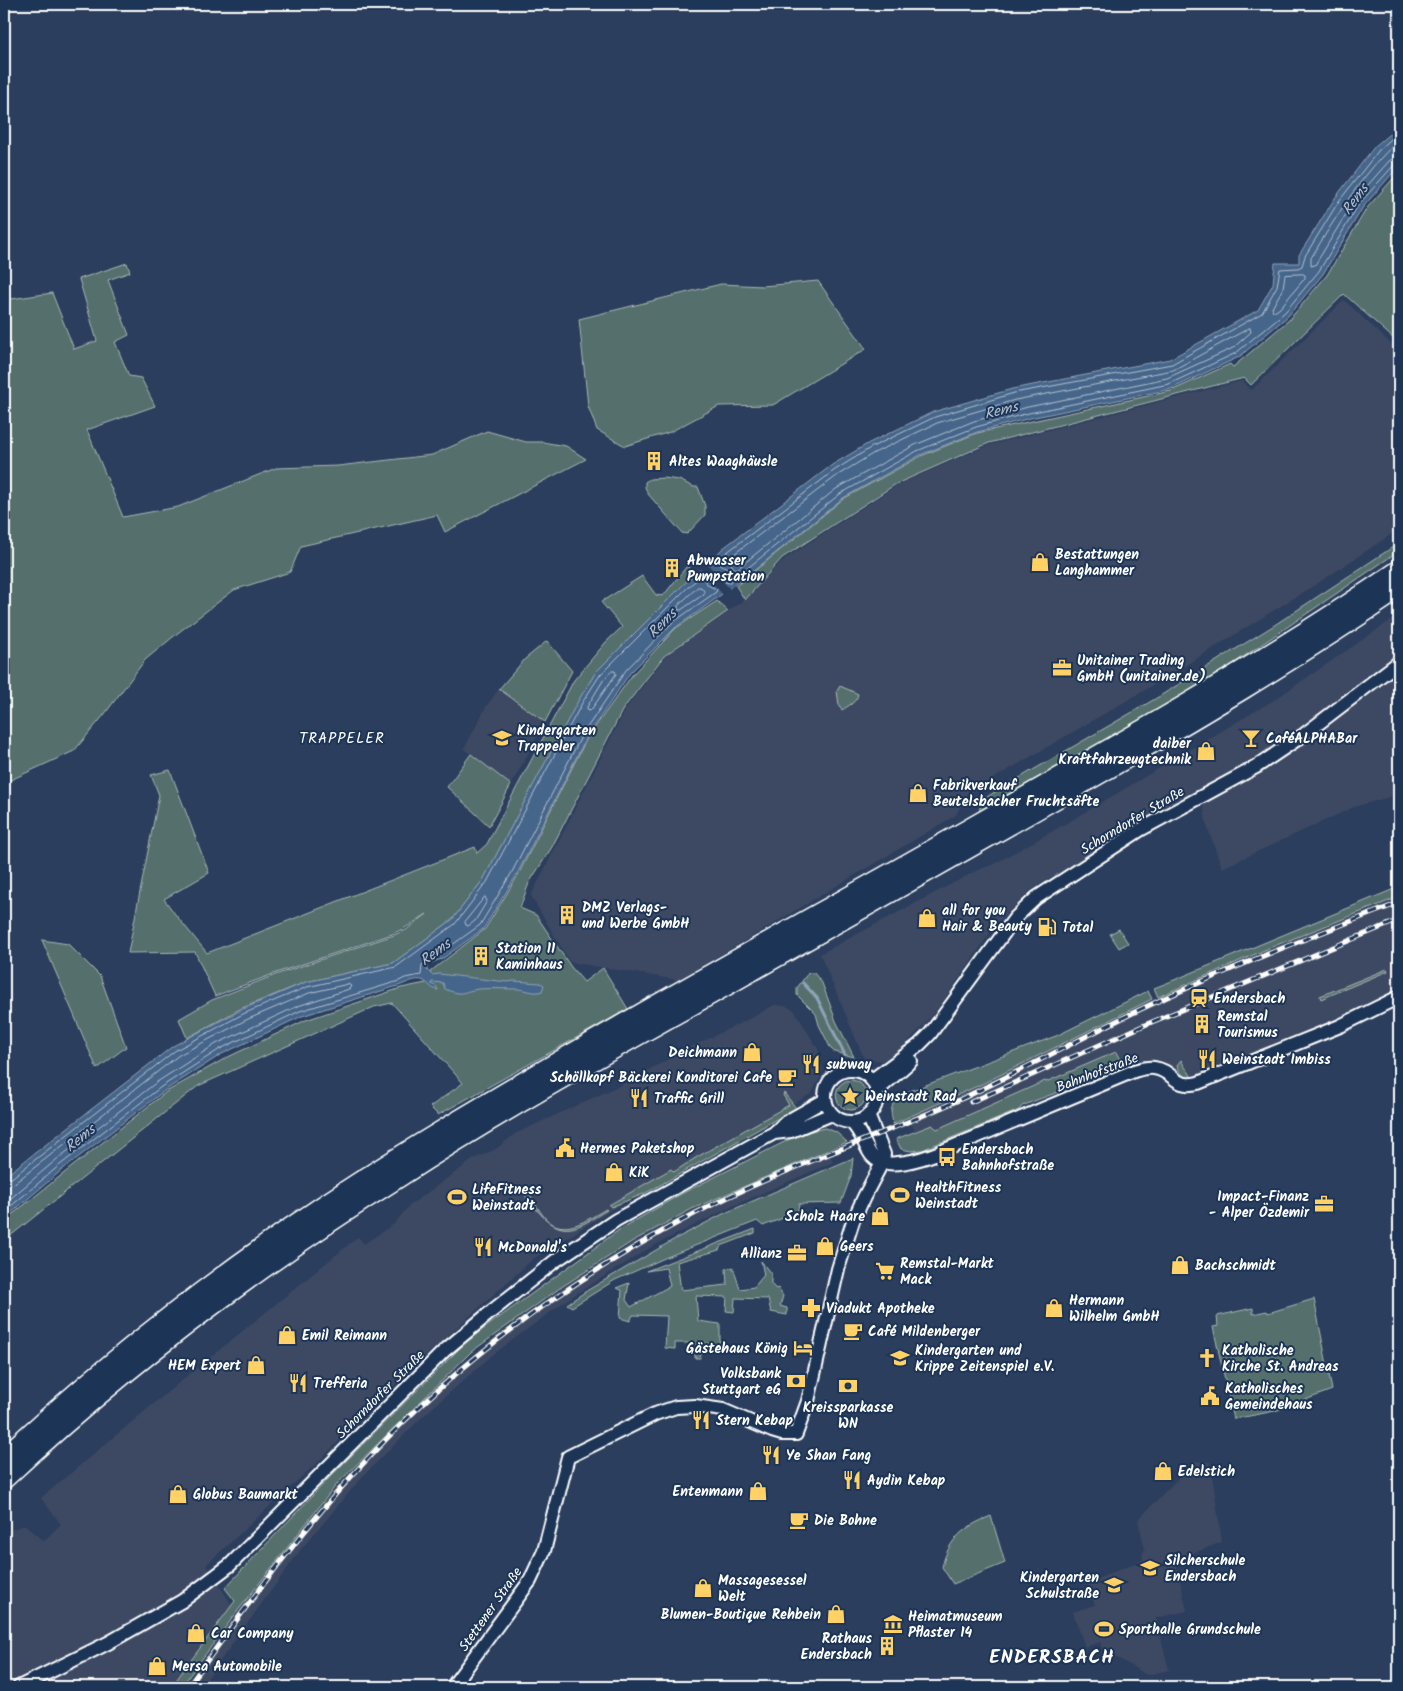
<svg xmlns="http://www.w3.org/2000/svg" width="1403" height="1691" font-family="Kalam,sans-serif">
  <rect width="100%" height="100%" fill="#2c3e5d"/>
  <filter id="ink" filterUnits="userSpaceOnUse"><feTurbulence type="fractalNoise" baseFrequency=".02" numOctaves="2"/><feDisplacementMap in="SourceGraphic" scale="10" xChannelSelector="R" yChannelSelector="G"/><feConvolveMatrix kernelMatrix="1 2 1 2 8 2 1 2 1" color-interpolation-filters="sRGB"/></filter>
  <g filter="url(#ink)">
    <path fill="#3e4964" d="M1344,300l48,45 7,-6v190l-81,54 -156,97 -195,114 -11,21 -278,165 -108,-18 -39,-66 94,-186 40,-53 80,-58 38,-39 114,-75 92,-40 253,-64 9,10z
      M1399,615v179l-45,13 -132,61 -15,-42 -7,-37 -14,6 -155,95 -34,33 -56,81 -18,22 -26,27 -13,8 -20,-3 -44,-104 156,-83 16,-6 82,-46 200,-119z
      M499,689l46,33 -34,63 -47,-36 22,-42z
      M1399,897v74l-4,3v19l-115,52 -88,36 -30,-21 -38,8 -8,-15 -70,30 -1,-2 -109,48 -4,-4 -17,7 -6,-15 73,-33 176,-87 111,-49z
      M774,1005l12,1 8,4 24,39 5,21 -2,6 -9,17 -199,116 -80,50 -120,108 -94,94 -113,104 26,40 -62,82h-166v-155l21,-7 19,16 17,-17 -20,-26 128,-107 189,-154 6,7 30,-20 15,-18 65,-47 22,-10 19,-15 112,-52 58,-32 70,-34z
      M828,1151l5,11 -100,44 -82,41 -83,52 -77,57 -69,61 -59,59 -61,72 -101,139h-17l57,-79 95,-121 103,-104 60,-49 62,-45 70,-45 67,-37z
      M1195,1461l15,1 12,80 -47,18 12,51 -31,7 13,52 -22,5 -45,-26 -2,-7 -15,5 -12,-35 22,-7 -7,-18 1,-3 13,-7 41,-17 -1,-5 3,-6 -7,-29z"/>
    <path fill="#546f6c" stroke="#aab7b6" d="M336,4h60v3l-60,-2z
      M1399,172v163l-5,4 -50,-45 -93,91 -7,-7 -255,65 -93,41 -114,74 -37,42 -9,-14 107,-87 78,-43 56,-23 194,-42 59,-27 3,3 56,-47 38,-45 40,-67z
      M127,263l3,9 -22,8 21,55 -14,7 14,34 12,2 14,28 -68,24 36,87 55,-10 98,-39 62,-2 94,-11 55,-24 39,11h16l24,4 20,13 -141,73 -8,-17 -136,31 -11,26 -56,18 -55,42 -34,28 -41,55 -30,36 -70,32v-483l48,-7 22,56 23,-8 -18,-62z
      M818,281l48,68 -93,56 -54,1 -49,26 -45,14 -28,-16 -9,-24 -9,-87 142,-35 42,2z
      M664,478l15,2 15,7h4l7,19v9l-18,19 -5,-1 -34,-39 -3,-7v-5l5,-3z
      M1399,543v8l-203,138 -217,124 2,-12 9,-6 165,-96 118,-73z
      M687,566l9,9 -100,97 -17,28 -96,180 -31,40 -59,43 -87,19 -66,27 -53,29 -8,-19 33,-19 63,-25 119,-40 12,-5 21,-16 -22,14 -13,6 -116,39 -61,23 -20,-44 -67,1 31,-158 -8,-20 19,-5 39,103 -45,26 11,15 32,39 268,-106 2,6 10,-9 7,-14 80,-150 32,-38 16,-15 -21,-25 41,-26 14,19 7,1z
      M717,601l11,10 -64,45 -41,53 -71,138 -23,36 -9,25 16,7 35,52 13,15 19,-14 25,41 -190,106 -8,-8 33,-24 -71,-80 -18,4 -176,79 -194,155v-20l162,-129 60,-34 80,-38 95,-32 25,-5 5,-12 54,-42 32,-52 70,-139 46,-64 43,-46z
      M547,641l25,30 -27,51 -46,-33 26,-30z
      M840,686l18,8c-1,8 -10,12 -16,16l-3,-5 -2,-14z
      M471,754l40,31 -22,41 -42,-39z
      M1399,887v10l-130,51 -111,49 -4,-9 13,-5z
      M1119,929l9,14 -9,5 -9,-14z
      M42,940l26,4 32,32 26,71 -29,22z
      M1387,969l1,2 -67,28 -1,-3z
      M808,973h6l8,10 14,38 18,36 -19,-5 -4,-3 -12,-24 -3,-11 -19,-19v-7z
      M1148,991l4,8 -170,85 -89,40 -2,-12 3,-13 8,-5 154,-58z
      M1116,1052l8,16c-21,-2 -42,14 -60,22 -14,5 -28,10 -42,16l-3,4 -97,40 -11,1 -10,-2 -5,-10 36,-14 5,4 108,-48 1,1z
      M1181,1060c4,9 9,11 11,19 -7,-1 -13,-6 -15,-14z
      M836 1095a15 15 0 1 1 30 0a15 15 0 1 1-30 0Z
      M784,1093l12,15 -150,85 -35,14 -2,-2 62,-36 3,3 23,-15 92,-52 -6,-10z
      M825,1128l11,4 11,10 -155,67 -59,32 -73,47 -89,64 -134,132 -97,124 -59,79h-10l64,-86 -10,-13 104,-110 138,-137 152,-111 62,-36 121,-61z
      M853,1158l-2,18 -10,27 -42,1 -1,8 -35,14 -6,-5 -90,36 -52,23 -43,27 -5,-3 21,-14 87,-51 50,-26z
      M526,1188c6,9 12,22 19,30 19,20 43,1 61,-9l1,1c-30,18 -44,31 -71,-1 -4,-5 -12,-12 -12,-19z
      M755,1229v4l-34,13 -2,4 -42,12 4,28 46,-5 -1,-16 7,-2 7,22 14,-2 10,-12 -3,-14 10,13v10l5,5 2,-1 5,8 -3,10 7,2v7l-16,-3 -3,-13 -33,-1 -1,14 -8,-1 1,-14 -31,-1 2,25 22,3v23l-16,-4 -4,15h-5v-13l-2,-2h-18v6l-10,-1 2,-32 -34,-1 -3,6 -10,-3 2,-28 -6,-2 13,-5 -3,17 5,7 39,-21 -4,-18 -20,3z
      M1314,1299l18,91 -57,21 -41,8 -21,-92 5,-1 -1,-10 36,-8v6l14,-3 1,2z
      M991,1516l14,47 -52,21 -11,-17c7,-29 22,-40 49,-51z"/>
    <path fill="#45658a" stroke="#8fa3b9" d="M1399,126v40l-36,41 -40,67 -35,42 -49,41 -68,32 -141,29 -53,14 -57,23 -77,43 -87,71 -57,42 -23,16 -46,46 -44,65 -70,138 -33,53 -41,30 -12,4 -3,4v3l5,5 7,-1 68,8 7,-1 26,2 4,2 -2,6c-7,3 -15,-1 -23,-2 -12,0 -28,-1 -40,0 -17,2 -15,8 -34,0l-2,-6 -11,-1 -1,2 5,2 2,4c-7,-1 -9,-6 -14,-9 -9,-5 -21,5 -30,6l-92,29 -80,38 -58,37 -101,78 -59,50v-42l169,-131 68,-36 65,-28 87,-19 59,-43 31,-40 95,-179 18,-29 88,-88 28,-24 10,-11 110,-84 37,-22 64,-31 79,-23 158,-30 88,-49 15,-26 2,-21h24v-8l36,-57 40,-52z"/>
    <path fill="#2c3e5d" d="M710,559l1,1 -4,3 9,11 5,-4 4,4 -5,4 10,11 3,-4 2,2 -11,9 -25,-28z"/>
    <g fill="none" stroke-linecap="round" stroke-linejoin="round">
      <path stroke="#b5c1d0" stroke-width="1" d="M1399,132l-20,18 -40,51 -34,55 -3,10 -4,2 -18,1 -3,17 -15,27 -90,51 -158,29 -79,24 -63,30 -37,23 -109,83 -8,10 1,2c15,2 8,10 6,17l4,1 111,-89 77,-43 59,-24 53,-14 140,-29 67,-31 49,-41 34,-41 40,-67 35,-39 5,-1
        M1399,140c-37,33 -63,77 -88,118v8l4,-1 39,-64 35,-40 5,-3 5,-1
        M1303,274l2,1v3l-25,30 -4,3h-3l-1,-3 11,-20 2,-13z
        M1250,328l1,4 -18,16 -66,30 -139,29 -54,14 -59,24 -79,44 -99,80 -3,-1 -5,-7 1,-4 108,-82 36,-22 63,-30 78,-23 158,-30z
        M698,587h3l3,4v3l-23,16h-3v-4z
        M612,671h3l1,3 -25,36 -3,1 -1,-4 17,-28z
        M485,897l2,4 -12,20 -7,5 -2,-1 -1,-3z
        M4,1181l5,-1 167,-130 67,-36 64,-27 89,-20 59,-43 32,-42 95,-179 18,-28 87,-87 14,-12 4,1c1,9 4,9 12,12l-1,3 -44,31 -46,47 -44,65 -71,139 -31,51 -39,28 -14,7 -5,5 -1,10 -16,3 -6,3 -99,30 -80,38 -59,38 -101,78 -56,47
        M4,1187l8,-2 167,-130 67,-35 63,-27 39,-9 3,2 -2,3 -51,17 -82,38 -59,38 -101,78 -52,44"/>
      <path stroke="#8fa3b9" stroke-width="3" d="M803,983l14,15 28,57"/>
      <g stroke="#fff" stroke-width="16">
        <path id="minor" d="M825 1096a26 26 0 1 1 52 0a26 26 0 1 1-52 0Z
          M872,1080l47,-35 11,-11 85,-116 21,-20 104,-68 116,-63 46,-31 97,-74
          M877,1091l34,-30
          M851,1122c12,12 12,22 21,34 13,16 53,2 68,-4l194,-81c7,-2 13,-4 20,-3 21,3 19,21 44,15l142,-57 59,-29
          M774,1133l17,-2 41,-17
          M19,1687l89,-44 74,-42 48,-36 214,-214 48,-40 63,-50 61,-41 158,-87 12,-11 39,-22
          M452,1687l78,-106 14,-30 24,-94 87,-43 21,-7 19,-1 28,4 49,21 10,3h14l12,-33 30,-132 8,-26 7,-22 11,-24 19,-36 1,-7 -16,-39"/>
      </g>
      <g stroke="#fff" stroke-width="22">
        <path id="highway" d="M4,1457c100,-92 207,-177 320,-252 81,-54 165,-103 249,-152 139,-81 280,-158 420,-238 138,-78 276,-156 406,-245
          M4,1479c122,-114 256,-214 397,-303 100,-65 205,-123 309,-181 126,-71 252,-142 377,-214 106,-61 211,-123 312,-192"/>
      </g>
      <use href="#minor" stroke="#1d3557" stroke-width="12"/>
      <use href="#highway" stroke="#1d3557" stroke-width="19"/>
      <g stroke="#fff" stroke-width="5">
        <path id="rail" d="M971,1102l176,-78 252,-104
          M188,1687c58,-80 115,-160 183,-232 93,-99 205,-179 325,-242 85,-44 177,-74 265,-114 60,-28 118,-60 178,-89 85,-40 173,-74 260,-107"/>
      </g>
      <use href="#rail" stroke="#1d3557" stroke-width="3" stroke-dasharray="9" stroke-linecap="butt"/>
    </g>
  </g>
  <defs>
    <g id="building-bare" transform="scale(1.5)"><path d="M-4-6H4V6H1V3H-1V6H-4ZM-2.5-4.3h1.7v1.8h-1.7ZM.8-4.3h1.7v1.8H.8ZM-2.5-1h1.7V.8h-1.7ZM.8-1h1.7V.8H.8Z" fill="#ffd166" stroke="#1d3557" stroke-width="2.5" paint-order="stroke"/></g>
    <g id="shop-bare" transform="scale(1.5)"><path d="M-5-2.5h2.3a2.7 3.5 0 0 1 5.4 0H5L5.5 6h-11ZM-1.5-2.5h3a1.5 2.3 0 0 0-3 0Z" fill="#ffd166" stroke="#1d3557" stroke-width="2.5" paint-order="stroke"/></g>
    <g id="office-bare" transform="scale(1.5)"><path d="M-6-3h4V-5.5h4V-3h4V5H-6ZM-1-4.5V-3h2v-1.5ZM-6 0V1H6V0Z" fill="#ffd166" stroke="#1d3557" stroke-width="2.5" paint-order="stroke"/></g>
    <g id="school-bare" transform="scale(1.5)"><path d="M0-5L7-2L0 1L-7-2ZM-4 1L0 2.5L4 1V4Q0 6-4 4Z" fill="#ffd166" stroke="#1d3557" stroke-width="2.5" paint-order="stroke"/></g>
    <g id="bar-bare" transform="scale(1.5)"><path d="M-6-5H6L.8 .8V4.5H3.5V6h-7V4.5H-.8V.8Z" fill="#ffd166" stroke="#1d3557" stroke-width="2.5" paint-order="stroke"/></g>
    <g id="fuel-bare" transform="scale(1.5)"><path d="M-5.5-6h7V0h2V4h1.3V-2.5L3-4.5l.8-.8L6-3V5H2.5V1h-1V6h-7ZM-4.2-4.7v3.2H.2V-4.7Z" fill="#ffd166" stroke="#1d3557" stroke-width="2.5" paint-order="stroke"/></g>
    <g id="station-bare" transform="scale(1.5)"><path d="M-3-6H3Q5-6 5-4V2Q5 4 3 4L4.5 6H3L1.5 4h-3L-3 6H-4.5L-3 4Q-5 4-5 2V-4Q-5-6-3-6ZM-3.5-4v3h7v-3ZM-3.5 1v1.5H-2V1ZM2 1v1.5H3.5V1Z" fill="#ffd166" stroke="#1d3557" stroke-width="2.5" paint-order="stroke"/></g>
    <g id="restaurant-bare" transform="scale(1.5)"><path d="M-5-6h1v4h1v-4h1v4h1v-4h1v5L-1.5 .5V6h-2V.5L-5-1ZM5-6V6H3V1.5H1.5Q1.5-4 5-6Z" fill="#ffd166" stroke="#1d3557" stroke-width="2.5" paint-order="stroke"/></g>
    <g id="cafe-bare" transform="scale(1.5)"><path d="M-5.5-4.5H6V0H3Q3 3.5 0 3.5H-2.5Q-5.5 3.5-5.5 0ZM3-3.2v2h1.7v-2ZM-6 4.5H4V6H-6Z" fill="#ffd166" stroke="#1d3557" stroke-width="2.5" paint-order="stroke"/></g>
    <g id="sight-bare" transform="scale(1.5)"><path d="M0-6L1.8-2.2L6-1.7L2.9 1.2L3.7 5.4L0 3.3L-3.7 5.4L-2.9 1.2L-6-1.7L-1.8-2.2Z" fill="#ffd166" stroke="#1d3557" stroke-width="2.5" paint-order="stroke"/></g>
    <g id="civic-bare" transform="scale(1.5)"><path d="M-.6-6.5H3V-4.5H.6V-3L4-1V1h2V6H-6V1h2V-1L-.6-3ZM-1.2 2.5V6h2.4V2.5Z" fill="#ffd166" stroke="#1d3557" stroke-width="2.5" paint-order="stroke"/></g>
    <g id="bus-bare" transform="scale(1.5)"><path d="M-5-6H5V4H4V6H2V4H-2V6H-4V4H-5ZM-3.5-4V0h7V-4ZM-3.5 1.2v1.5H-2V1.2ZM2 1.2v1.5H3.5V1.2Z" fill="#ffd166" stroke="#1d3557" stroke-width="2.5" paint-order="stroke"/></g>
    <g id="stadium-bare" transform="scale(1.5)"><path d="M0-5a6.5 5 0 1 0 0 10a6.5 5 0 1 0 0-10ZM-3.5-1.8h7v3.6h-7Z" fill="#ffd166" stroke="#1d3557" stroke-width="2.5" paint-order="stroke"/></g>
    <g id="supermarket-bare" transform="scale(1.5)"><path d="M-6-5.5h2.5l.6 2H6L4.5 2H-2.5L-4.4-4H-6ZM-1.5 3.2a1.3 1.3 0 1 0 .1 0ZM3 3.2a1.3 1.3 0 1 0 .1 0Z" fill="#ffd166" stroke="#1d3557" stroke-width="2.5" paint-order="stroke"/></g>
    <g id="pharmacy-bare" transform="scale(1.5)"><path d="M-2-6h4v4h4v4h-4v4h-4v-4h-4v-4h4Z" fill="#ffd166" stroke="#1d3557" stroke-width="2.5" paint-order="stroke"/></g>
    <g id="hotel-bare" transform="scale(1.5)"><path d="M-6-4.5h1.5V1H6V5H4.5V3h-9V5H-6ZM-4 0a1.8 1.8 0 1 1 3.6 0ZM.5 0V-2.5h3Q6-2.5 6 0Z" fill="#ffd166" stroke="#1d3557" stroke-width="2.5" paint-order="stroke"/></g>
    <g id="church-bare" transform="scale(1.5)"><path d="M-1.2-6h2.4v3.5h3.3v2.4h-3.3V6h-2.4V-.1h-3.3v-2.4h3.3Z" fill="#ffd166" stroke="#1d3557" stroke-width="2.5" paint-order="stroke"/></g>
    <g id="bank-bare" transform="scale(1.5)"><path d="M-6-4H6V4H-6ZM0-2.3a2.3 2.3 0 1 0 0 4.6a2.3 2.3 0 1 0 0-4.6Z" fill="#ffd166" stroke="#1d3557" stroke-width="2.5" paint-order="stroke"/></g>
    <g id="museum-bare" transform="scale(1.5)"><path d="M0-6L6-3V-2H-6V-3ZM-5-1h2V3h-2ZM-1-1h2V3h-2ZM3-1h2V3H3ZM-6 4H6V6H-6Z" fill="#ffd166" stroke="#1d3557" stroke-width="2.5" paint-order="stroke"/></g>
  </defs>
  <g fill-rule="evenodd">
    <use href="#building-bare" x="654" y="461"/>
    <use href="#shop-bare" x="1040" y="562"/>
    <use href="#building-bare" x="672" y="568"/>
    <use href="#office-bare" x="1062" y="668"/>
    <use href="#school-bare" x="502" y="738"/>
    <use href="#bar-bare" x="1251" y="738"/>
    <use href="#shop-bare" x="1206" y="751"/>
    <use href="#shop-bare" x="918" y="793"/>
    <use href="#building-bare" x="567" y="915"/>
    <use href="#shop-bare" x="927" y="918"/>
    <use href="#fuel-bare" x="1047" y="927"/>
    <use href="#building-bare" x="481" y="956"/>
    <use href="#station-bare" x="1199" y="998"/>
    <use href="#building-bare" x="1202" y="1024"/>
    <use href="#shop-bare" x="752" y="1052"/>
    <use href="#restaurant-bare" x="1207" y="1059"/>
    <use href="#restaurant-bare" x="811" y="1064"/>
    <use href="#cafe-bare" x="787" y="1077"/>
    <use href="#sight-bare" x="850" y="1096"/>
    <use href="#restaurant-bare" x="639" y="1098"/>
    <use href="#civic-bare" x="565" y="1148"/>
    <use href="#bus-bare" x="947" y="1157"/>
    <use href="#shop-bare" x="614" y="1172"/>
    <use href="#stadium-bare" x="900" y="1195"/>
    <use href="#stadium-bare" x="457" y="1197"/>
    <use href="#office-bare" x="1324" y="1204"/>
    <use href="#shop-bare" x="880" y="1216"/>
    <use href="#shop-bare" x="825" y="1246"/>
    <use href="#restaurant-bare" x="483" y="1247"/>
    <use href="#office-bare" x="797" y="1253"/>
    <use href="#shop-bare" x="1180" y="1265"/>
    <use href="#supermarket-bare" x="885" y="1271"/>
    <use href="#pharmacy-bare" x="811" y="1308"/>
    <use href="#shop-bare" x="1054" y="1308"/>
    <use href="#cafe-bare" x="853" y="1331"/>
    <use href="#shop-bare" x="287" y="1335"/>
    <use href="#hotel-bare" x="803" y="1348"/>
    <use href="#school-bare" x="900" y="1358"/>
    <use href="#church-bare" x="1207" y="1358"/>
    <use href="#shop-bare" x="256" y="1365"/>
    <use href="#bank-bare" x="796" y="1381"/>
    <use href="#restaurant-bare" x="298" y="1383"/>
    <use href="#bank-bare" x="848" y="1386"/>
    <use href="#civic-bare" x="1210" y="1396"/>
    <use href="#restaurant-bare" x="701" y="1420"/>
    <use href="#restaurant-bare" x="771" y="1455"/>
    <use href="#shop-bare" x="1163" y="1471"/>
    <use href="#restaurant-bare" x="852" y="1480"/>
    <use href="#shop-bare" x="758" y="1491"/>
    <use href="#shop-bare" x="178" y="1494"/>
    <use href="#cafe-bare" x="799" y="1520"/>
    <use href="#school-bare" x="1150" y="1568"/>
    <use href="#school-bare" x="1114" y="1585"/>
    <use href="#shop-bare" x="703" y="1588"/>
    <use href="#shop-bare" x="836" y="1614"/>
    <use href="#museum-bare" x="893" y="1624"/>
    <use href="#stadium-bare" x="1104" y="1629"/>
    <use href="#shop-bare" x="196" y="1633"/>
    <use href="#building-bare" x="887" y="1646"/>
    <use href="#shop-bare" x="157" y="1666"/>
  </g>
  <g text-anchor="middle" stroke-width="4" stroke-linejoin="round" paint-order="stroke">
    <g font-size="14" font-weight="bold" fill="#fff" stroke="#1d3557" text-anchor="start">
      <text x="669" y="466">Altes Waaghäusle</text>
      <text x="1055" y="559">Bestattungen<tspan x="1055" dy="16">Langhammer</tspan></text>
      <text x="687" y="565">Abwasser<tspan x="687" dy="16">Pumpstation</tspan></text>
      <text x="1077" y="665">Unitainer Trading<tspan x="1077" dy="16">GmbH (unitainer.de)</tspan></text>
      <text x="517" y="735">Kindergarten<tspan x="517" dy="16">Trappeler</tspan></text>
      <text x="1266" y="743">CaféALPHABar</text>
      <text x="1191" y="748" text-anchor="end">daiber<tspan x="1191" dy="16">Kraftfahrzeugtechnik</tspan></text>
      <text x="933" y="790">Fabrikverkauf<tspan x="933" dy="16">Beutelsbacher Fruchtsäfte</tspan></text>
      <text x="582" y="912">DMZ Verlags-<tspan x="582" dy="16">und Werbe GmbH</tspan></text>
      <text x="942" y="915">all for you<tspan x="942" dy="16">Hair &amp; Beauty</tspan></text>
      <text x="1062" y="932">Total</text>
      <text x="496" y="953">Station 11<tspan x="496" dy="16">Kaminhaus</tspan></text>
      <text x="1214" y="1003">Endersbach</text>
      <text x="1217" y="1021">Remstal<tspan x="1217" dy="16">Tourismus</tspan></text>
      <text x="737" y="1057" text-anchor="end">Deichmann</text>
      <text x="1222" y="1064">Weinstadt Imbiss</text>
      <text x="826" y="1069">subway</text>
      <text x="772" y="1082" text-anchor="end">Schöllkopf Bäckerei Konditorei Cafe</text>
      <text x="865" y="1101">Weinstadt Rad</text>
      <text x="654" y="1103">Traffic Grill</text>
      <text x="580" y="1153">Hermes Paketshop</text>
      <text x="962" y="1154">Endersbach<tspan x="962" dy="16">Bahnhofstraße</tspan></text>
      <text x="629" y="1177">KiK</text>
      <text x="915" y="1192">HealthFitness<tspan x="915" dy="16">Weinstadt</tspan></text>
      <text x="472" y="1194">LifeFitness<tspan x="472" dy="16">Weinstadt</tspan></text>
      <text x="1309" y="1201" text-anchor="end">Impact-Finanz<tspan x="1309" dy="16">- Alper Özdemir</tspan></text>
      <text x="865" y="1221" text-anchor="end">Scholz Haare</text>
      <text x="840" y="1251">Geers</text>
      <text x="498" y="1252">McDonald's</text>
      <text x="782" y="1258" text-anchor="end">Allianz</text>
      <text x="900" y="1268">Remstal-Markt<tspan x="900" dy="16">Mack</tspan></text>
      <text x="1195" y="1270">Bachschmidt</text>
      <text x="1069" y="1305">Hermann<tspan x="1069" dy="16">Wilhelm GmbH</tspan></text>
      <text x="826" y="1313">Viadukt Apotheke</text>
      <text x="868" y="1336">Café Mildenberger</text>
      <text x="302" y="1340">Emil Reimann</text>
      <text x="788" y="1353" text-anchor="end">Gästehaus König</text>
      <text x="915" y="1355">Kindergarten und<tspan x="915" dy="16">Krippe Zeitenspiel e.V.</tspan></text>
      <text x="1222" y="1355">Katholische<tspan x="1222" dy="16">Kirche St. Andreas</tspan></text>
      <text x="241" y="1370" text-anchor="end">HEM Expert</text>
      <text x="781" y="1378" text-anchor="end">Volksbank<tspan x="781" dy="16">Stuttgart eG</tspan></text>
      <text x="313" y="1388">Trefferia</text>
      <text x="1225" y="1393">Katholisches<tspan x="1225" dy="16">Gemeindehaus</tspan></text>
      <text x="848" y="1412" text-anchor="middle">Kreissparkasse<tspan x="848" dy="16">WN</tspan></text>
      <text x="716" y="1425">Stern Kebap</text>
      <text x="786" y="1460">Ye Shan Fang</text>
      <text x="1178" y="1476">Edelstich</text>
      <text x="867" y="1485">Aydin Kebap</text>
      <text x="743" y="1496" text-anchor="end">Entenmann</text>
      <text x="193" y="1499">Globus Baumarkt</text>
      <text x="814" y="1525">Die Bohne</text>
      <text x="1165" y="1565">Silcherschule<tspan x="1165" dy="16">Endersbach</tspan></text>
      <text x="1099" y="1582" text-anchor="end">Kindergarten<tspan x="1099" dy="16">Schulstraße</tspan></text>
      <text x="718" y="1585">Massagesessel<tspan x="718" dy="16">Welt</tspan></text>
      <text x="821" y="1619" text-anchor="end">Blumen-Boutique Rehbein</text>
      <text x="908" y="1621">Heimatmuseum<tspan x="908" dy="16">Pflaster 14</tspan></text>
      <text x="1119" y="1634">Sporthalle Grundschule</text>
      <text x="211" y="1638">Car Company</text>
      <text x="872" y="1643" text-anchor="end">Rathaus<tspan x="872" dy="16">Endersbach</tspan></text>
      <text x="172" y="1671">Mersa Automobile</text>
    </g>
    <g font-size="14" fill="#fff" stroke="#1d3557">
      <text transform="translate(1132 820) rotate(-31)" y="5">Schorndorfer Straße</text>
      <text transform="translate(1097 1072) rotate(-21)" y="5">Bahnhofstraße</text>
      <text transform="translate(380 1394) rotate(-45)" y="5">Schorndorfer Straße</text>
      <text transform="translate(490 1609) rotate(-55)" y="5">Stettener Straße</text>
    </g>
    <g font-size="15" font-style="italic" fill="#b5c1d0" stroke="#1d3557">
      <text transform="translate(1355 199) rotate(-54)" y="5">Rems</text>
      <text transform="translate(1001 410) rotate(-14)" y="5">Rems</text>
      <text transform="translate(662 623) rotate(-46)" y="5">Rems</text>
      <text transform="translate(435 952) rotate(-37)" y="5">Rems</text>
      <text transform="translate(80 1138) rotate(-39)" y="5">Rems</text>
    </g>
    <g font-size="15" letter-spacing="1" fill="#fff" stroke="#1d3557">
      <text x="342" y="743">TRAPPELER</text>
    </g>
    <g font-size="19" font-weight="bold" letter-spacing="1" fill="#fff" stroke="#1d3557">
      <text x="1052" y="1663">ENDERSBACH</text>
    </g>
  </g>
  <rect width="1403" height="1691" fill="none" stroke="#1d3557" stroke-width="20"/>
  <rect x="10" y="10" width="1383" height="1671" fill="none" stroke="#fff" stroke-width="2" filter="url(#ink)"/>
</svg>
